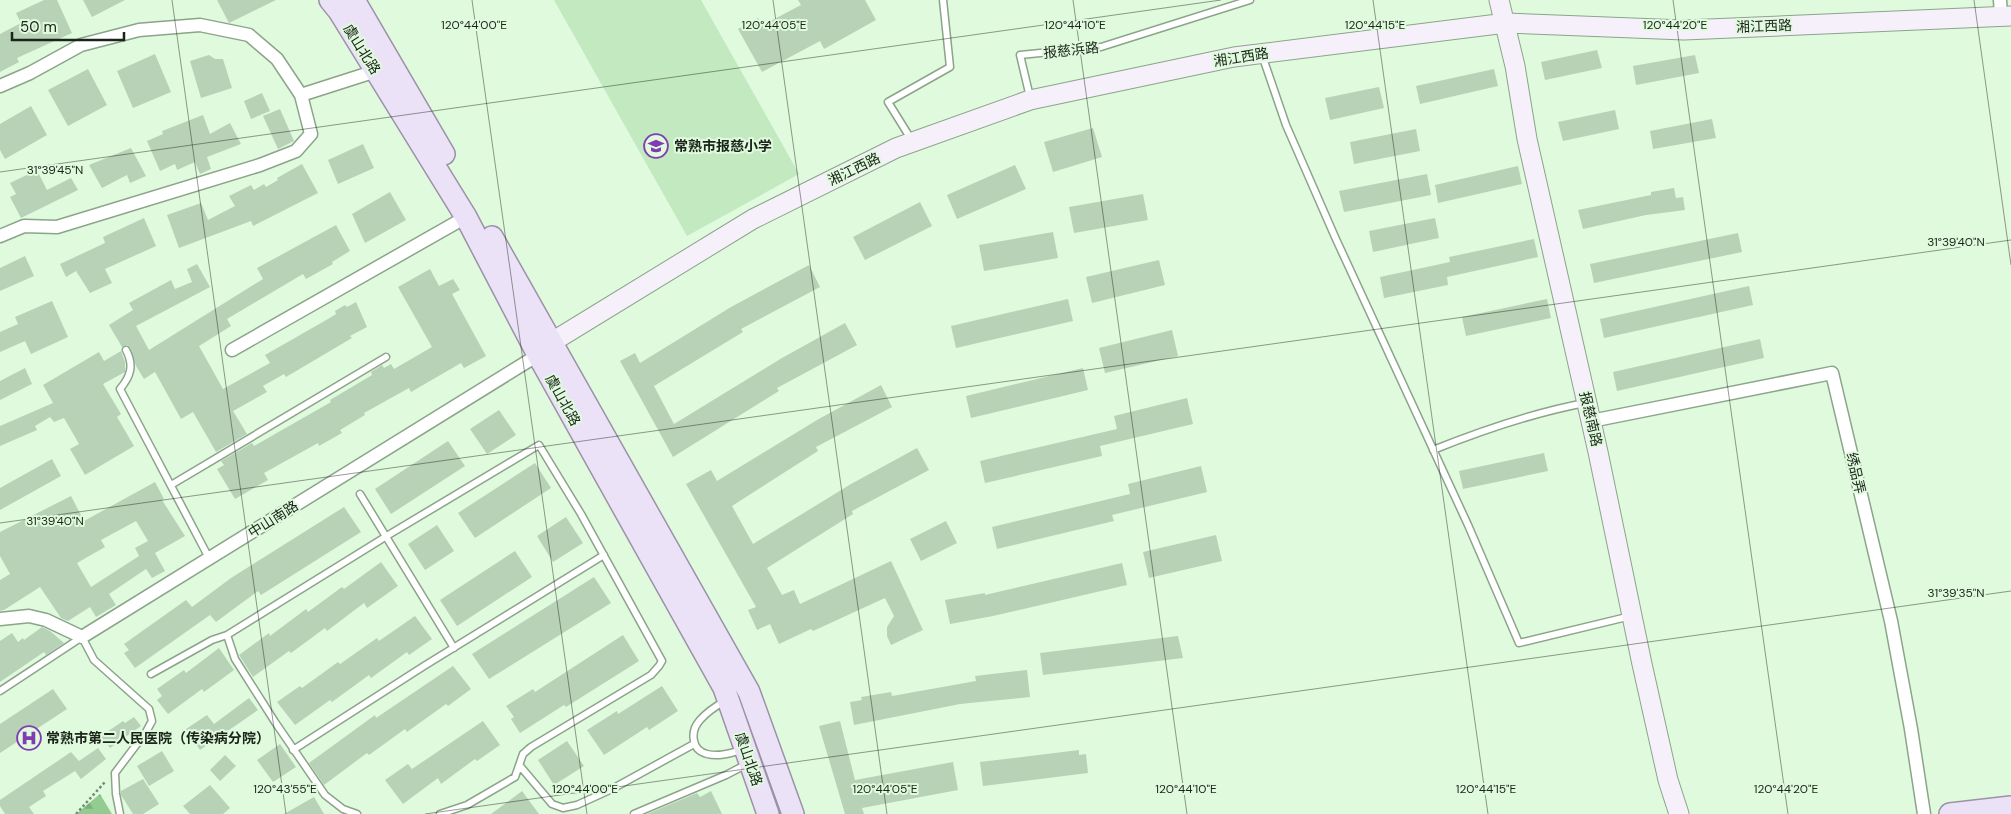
<svg xmlns="http://www.w3.org/2000/svg" width="2011" height="814" font-family="'DM Sans','Noto Sans SC',sans-serif">
  <defs>
    <pattern id="forest-firs" width="22" height="20" patternUnits="userSpaceOnUse" patternTransform="scale(1.25)"><rect width="22" height="20" fill="#92cc90"/><path d="M5 1l3.5 6h-7zM16 11l3.5 6h-7z" fill="#7daf7c"/></pattern>
  </defs>
  <rect width="100%" height="100%" fill="#e0fade"/>
  <path fill="#c2e9bf" d="M554,0h147l98,174 -112,62z"/>
  <path fill="url(#forest-firs)" d="M100,794l12,20h-36z"/>
  <path fill="#b8d2b7" fill-rule="evenodd" d="M44,0h13l15,33 -55,25 2,4 -19,10v-38l21,-11 -5,-10z
    M83,0h42l-33,17z
    M217,0h59l-47,23z
    M798,0h67l11,20 -52,29 -4,-8 -58,31 -24,-43 20,-11 5,7 38,-20z
    M1597,50l5,18 -57,12 -4,-18z
    M155,54l16,38 -38,16 -16,-37z
    M209,55l6,4h8l9,29 -31,10 -11,-37z
    M1695,55l4,18 -63,12 -3,-19z
    M88,69l19,36 -39,21 -20,-36z
    M1494,69l4,17 -78,18 -4,-18z
    M1379,87l5,21 -54,12 -5,-22z
    M262,93l8,18 -19,8 -7,-18z
    M31,106l16,29 -42,24 -5,-9v-26z
    M280,109l14,32 -16,8 -15,-33z
    M1615,110l4,19 -56,12 -5,-19z
    M203,115l7,19 20,-11 11,21 -34,13 4,12 -11,5 -5,-12 -18,8 -2,-6 -15,7 -13,-30 16,-7 -1,-3z
    M1712,119l4,19 -63,11 -3,-18z
    M1093,128l9,29 -49,15 -9,-30z
    M1416,129l4,22 -66,13 -4,-22z
    M363,144l11,24 -36,16 -10,-24z
    M131,148l15,28 -16,7 -3,-8 -25,13 -13,-23z
    M302,164l16,29 -65,33 -2,-5 -72,27 -12,-33 34,-12 7,17 27,-14 -6,-10 22,-11 3,5 10,-6 2,3 12,-7 -1,-2z
    M1015,165l11,24 -69,30 -10,-24z
    M1518,166l4,18 -84,19 -3,-18z
    M37,170l10,20 24,-12 7,12 -57,28 -11,-21 6,-3 -6,-11z
    M1427,174l4,21 -87,17 -5,-21z
    M1674,188l2,10 7,-1 2,13 -39,5 -63,14 -5,-19 73,-15v-3z
    M390,192l16,28 -41,23 -13,-29z
    M1143,194l5,26 -74,13 -5,-26z
    M920,202l12,24 -67,34 -12,-23z
    M144,218l12,28 -51,23 7,14 -22,10 -14,-22 -10,6 -6,-13 45,-21 -2,-6z
    M1435,218l4,20 -66,14 -4,-21z
    M336,225l14,26 -18,11 1,2 -27,15 -3,-5 -76,45 4,7 -32,20 24,43 47,-26 -5,-8 63,-36 8,-5 -1,-3 10,-6 2,2 9,-5 11,25 -17,9 2,2 -66,39 -2,-3 -21,12 4,6 -34,19 14,23 -31,18 -23,-40 -12,7 -26,-47 -11,7 -8,-13 -6,-18 -3,-3 -5,2 -13,-22 24,-15 -4,-7 42,-23 4,9 17,-7 -5,-13 10,-5 13,23 -74,39 13,24 114,-71 -6,-11z
    M1053,232l5,26 -74,13 -5,-26z
    M1738,233l4,19 -148,31 -4,-19z
    M1534,239l4,18 -91,20 1,8 -64,13 -4,-21 70,-15 -1,-5z
    M25,256l9,20 -34,15v-23z
    M1159,260l6,25 -73,18 -6,-26z
    M809,265l11,22 -79,42 2,3 -89,54 20,38 108,-66 63,-35 12,22 -80,43 2,3 -106,66 -53,-96 15,-8 5,10 91,-56z
    M430,269l9,17 14,-7 7,11 -8,4 34,62 -22,12 -3,-5 -50,29 -2,-4 -45,25 1,2 -25,15 2,3 -23,13 -1,-3 -54,30 4,7 -33,19 -18,-30 7,-4 -3,-4 31,-18 2,3 77,-44 -1,-2 42,-25 -1,-3 11,-7 2,3 7,-4 3,5 38,-22 -34,-60z
    M1749,286l4,19 -149,33 -4,-19z
    M1068,299l5,22 -117,27 -5,-22z
    M1547,299l4,19 -85,18 -4,-19z
    M52,301l16,36 -37,17 -6,-13 -25,11v-20l18,-8 -3,-7z
    M1172,330l6,26 -73,17 -6,-25z
    M1760,339l4,19 -147,33 -4,-19z
    M121,351l4,11v10l-22,12 18,30 -4,3 17,29 -49,29 -15,-26 9,-5 -15,-26 -10,4 -4,-5 -15,9 2,4 -37,16v-20l53,-23 -10,-18 56,-33 5,9z
    M25,368l7,16 -32,16v-19z
    M1083,368l5,22 -117,28 -5,-22z
    M881,385l11,22 -76,40 2,4 -86,55 21,38 98,-60 66,-36 12,22 -77,41 1,3 -86,54 15,27 12,-5 6,14 91,-43 32,69 -32,15 -4,-9v-9l7,-11 -9,-18 -72,33 -2,-2 -32,15 -9,-20 -13,6 -9,-20 8,-3 -70,-123 25,-14 6,11 100,-61z
    M1187,398l6,26 -93,22 2,10 -117,27 -5,-22 137,-32 -3,-13z
    M499,410l17,25 -29,19 -17,-25z
    M448,441l17,25 -74,48 -16,-25z
    M1544,453l4,18 -85,18 -4,-18z
    M52,459l9,17 -61,34v-22z
    M535,463l16,25 -76,50 -17,-25z
    M1201,466l6,26 -95,23 2,6 -117,28 -5,-22 138,-33 -2,-10z
    M155,482l9,17 -2,1 23,36 -30,17 10,18 -13,7 -6,-9 -37,25 7,11 -20,12 -6,-10 -22,14 -7,-3 -21,-31 -36,23 -4,1v-31l10,-6 -10,-18v-24l71,-36 13,25zM136,521l12,20 -13,7 4,8 -48,31 -14,-24 28,-16 -4,-7z
    M344,507l17,25 -100,63 -3,-4 -42,31 -6,-7 -75,53 -11,-15 5,-3 -5,-6 62,-44 6,7 39,-29z
    M566,517l17,26 -30,19 -16,-26z
    M946,521l11,22 -36,18 -11,-22z
    M437,525l17,26 -29,19 -17,-26z
    M1216,535l6,26 -73,17 -6,-26z
    M515,551l17,26 -75,49 -17,-26z
    M381,562l17,24 -31,22 -3,-5 -37,28 -2,-3 -34,25 -2,-2 -36,26 -14,-22 30,-22 1,3 36,-27 2,3 34,-25 2,2z
    M1122,563l5,22 -134,31 -43,8 -5,-24 40,-7v2z
    M594,577l17,26 -122,76 -17,-25z
    M415,616l17,23 -23,16 -2,-3 -36,26 -2,-3 -37,27 -2,-2 -35,25 -18,-23 23,-16 2,2 36,-26 2,2 37,-26 2,3z
    M42,627l8,4 14,12 -18,12 -2,-3 -44,30v-41l12,-8 6,9 5,-4 1,2z
    M623,635l16,26 -73,46 -2,-2 -44,28 -9,-14 3,-2 -8,-11 27,-17 2,3z
    M1178,636l5,22 -140,17 -3,-22z
    M219,648l15,22 -30,22 -2,-3 -34,25 -11,-14 5,-4 -5,-7 27,-19 2,3z
    M453,666l18,23 -23,17 -2,-2 -39,28 -2,-3 -36,26 -2,-2 -43,32 -15,-22 66,-48 1,3z
    M1027,670l3,27 -70,7 -106,21 -4,-23 12,-2 -1,-3 30,-5 1,4 84,-15 -1,-5z
    M662,686l16,25 -29,19 -2,-3 -43,28 -17,-25 30,-19 1,3z
    M53,689l14,20 -67,44v-29z
    M249,698l9,12 -58,40 -14,-21 21,-14 7,9z
    M134,717l7,9 -31,22 -9,-12 22,-15 2,2z
    M483,721l17,24 -23,16 -2,-2 -34,25 -3,-6 -35,26 -18,-24 23,-16 4,5z
    M840,721l15,59 98,-18 5,28 -96,18 2,6h-19l-26,-88z
    M567,741l17,25 -30,19 -16,-25z
    M280,744l16,23 -23,15 -16,-22z
    M98,748l8,11 -25,20 -6,-8 -32,20 3,5 -17,11 5,7h-29l-5,-8v-6l71,-48 8,9z
    M1079,750v5l7,-1 2,19 -105,13 -3,-24z
    M162,751l12,20 -25,15 -12,-20z
    M225,755l11,11 -16,15 -10,-11z
    M143,779l16,25 -16,10h-10l-12,-19v-4z
    M210,785l20,23 -7,6h-33l-7,-8z
    M522,791l17,23h-48z
    M711,791l11,23h-75l50,-21 3,4z
    M314,797l10,17h-40z"/>
  <g fill="none" stroke-linecap="round" stroke-linejoin="round">
    <g stroke="#8ca48a" stroke-width="9">
      <path id="lane" d="M1262,55l24,70 49,112 133,288 51,118 112,-27
        M1030,97l-10,-42 81,-8 149,-47
        M911,139l-23,-37 62,-35 -7,-67
        M126,350c8,15 5,26 -6,39l89,169
        M1433,450c50,-20 99,-37 152,-47
        M171,485l215,-128
        M360,494l94,154
        M151,674l61,-34 15,-5
        M0,691l82,-54 12,23 55,49 3,12 -6,11 -31,41 1,21 4,20
        M725,701c-9,5 -18,11 -25,19 -10,11 -9,30 7,34 12,3 24,-1 35,-4
        M293,750l131,-84 180,-111
        M520,766l32,38 11,4 14,-3 35,-16 82,-45
        M357,814l-14,-5 -18,-14 -50,-73 -40,-63 -8,-24 163,-101 149,-89 42,69 81,147 -3,5 -8,9 -120,72 -8,7 -8,23 -48,28 -27,9
        M634,814l92,-39 21,-11"/>
    </g>
    <g stroke="#8ca48a" stroke-width="15">
      <path id="street" d="M2000,0l1,16
        M0,86l30,-13 51,-28 58,-15 61,-5 49,10 28,24 24,36 10,39 -15,17 -36,14 -203,62 -33,-1 -24,10
        M301,95l75,-24
        M232,350l234,-133
        M1591,421l241,-48 59,248 20,108 13,85
        M0,619l29,-3 17,4 36,17 456,-282"/>
    </g>
    <g stroke="#8ca48a" stroke-width="21">
      <path id="secondary" d="M1499,0l16,66 12,73 71,313 44,212 26,116 11,34
        M540,353l12,-11 201,-123 143,-71 134,-48 204,-43 272,-34 178,7 327,-14"/>
    </g>
    <g stroke="#9b92a7" stroke-width="24">
      <path id="primary" d="M330,0l9,11 127,206 72,138 186,333 44,126
        M354,0l90,154
        M492,237l257,455 44,122
        M1950,814l61,-7"/>
    </g>
    <path stroke="#778876" stroke-width="2.5" stroke-dasharray="2.5 2.5" stroke-linecap="butt" d="M76,814l29,-32"/>
    <use href="#lane" stroke="#fff" stroke-width="6"/>
    <use href="#street" stroke="#fff" stroke-width="12"/>
    <use href="#secondary" stroke="#f6f0fb" stroke-width="19"/>
    <use href="#primary" stroke="#ece2f8" stroke-width="21"/>
  </g>
  <path fill="none" stroke="#1a2419" stroke-width="1" stroke-opacity="0.45" d="M172,0l114,814M472,0l115,814M773,0l114,814M1073,0l114,814M1373,0l115,814M1673,0l115,814M1974,0l37,265M0,172l1221,-172M0,523l2011,-283M425,814l1586,-223"/>
  <defs>
    <g id="school-ring" transform="scale(1.25)"><circle r="9.5" fill="#e0fade" stroke="#7f3db1" stroke-width="1.5"/><path d="M0-5L7-2L0 1L-7-2ZM-4 1L0 2.5L4 1V4Q0 6-4 4Z" fill="#7f3db1"/></g>
    <g id="hospital-ring" transform="scale(1.25)"><circle r="9.5" fill="#e0fade" stroke="#7f3db1" stroke-width="1.5"/><path d="M-5-5h3v3.5h4V-5h3V5h-3V1.5h-4V5h-3Z" fill="#7f3db1"/></g>
  </defs>
  <g fill-rule="evenodd">
    <use href="#school-ring" x="656" y="146"/>
    <use href="#hospital-ring" x="29" y="738"/>
  </g>
  <g text-anchor="middle" stroke-width="4" stroke-linejoin="round" paint-order="stroke">
    <g font-size="14" fill="#1a2419" stroke="#e0fade">
      <text transform="translate(1764 26) rotate(-2)" y="5">湘江西路</text>
      <text transform="translate(362 49) rotate(58)" y="5">虞山北路</text>
      <text transform="translate(1071 50) rotate(-6)" y="5">报慈浜路</text>
      <text transform="translate(1241 57) rotate(-9)" y="5">湘江西路</text>
      <text transform="translate(854 169) rotate(-26)" y="5">湘江西路</text>
      <text transform="translate(563 400) rotate(61)" y="5">虞山北路</text>
      <text transform="translate(1591 419) rotate(77)" y="5">报慈南路</text>
      <text transform="translate(1856 473) rotate(77)" y="5">绣品弄</text>
      <text transform="translate(273 519) rotate(-32)" y="5">中山南路</text>
      <text transform="translate(749 759) rotate(71)" y="5">虞山北路</text>
    </g>
    <g font-size="14" font-weight="bold" fill="#1a2419" stroke="#e0fade" text-anchor="start">
      <text x="674" y="151">常熟市报慈小学</text>
      <text x="46" y="743">常熟市第二人民医院（传染病分院）</text>
    </g>
  </g>
  <g font-size="12" text-anchor="middle" fill="#1a2419" stroke="#e0fade" stroke-width="4" stroke-linejoin="round" paint-order="stroke">
    <text x="474" y="29">120°44'00"E</text>
    <text x="774" y="29">120°44'05"E</text>
    <text x="1075" y="29">120°44'10"E</text>
    <text x="1375" y="29">120°44'15"E</text>
    <text x="1675" y="29">120°44'20"E</text>
    <text x="55" y="174">31°39'45"N</text>
    <text x="1956" y="246">31°39'40"N</text>
    <text x="55" y="525">31°39'40"N</text>
    <text x="1956" y="597">31°39'35"N</text>
    <text x="285" y="793">120°43'55"E</text>
    <text x="585" y="793">120°44'00"E</text>
    <text x="885" y="793">120°44'05"E</text>
    <text x="1186" y="793">120°44'10"E</text>
    <text x="1486" y="793">120°44'15"E</text>
    <text x="1786" y="793">120°44'20"E</text>
  </g>
  <path d="M12 32v8h112v-8" fill="none" stroke="#1a2419" stroke-width="2.5"/>
  <text x="20" y="32" font-size="15" fill="#1a2419" stroke="#e0fade" stroke-width="4" paint-order="stroke">50 m</text>
</svg>
